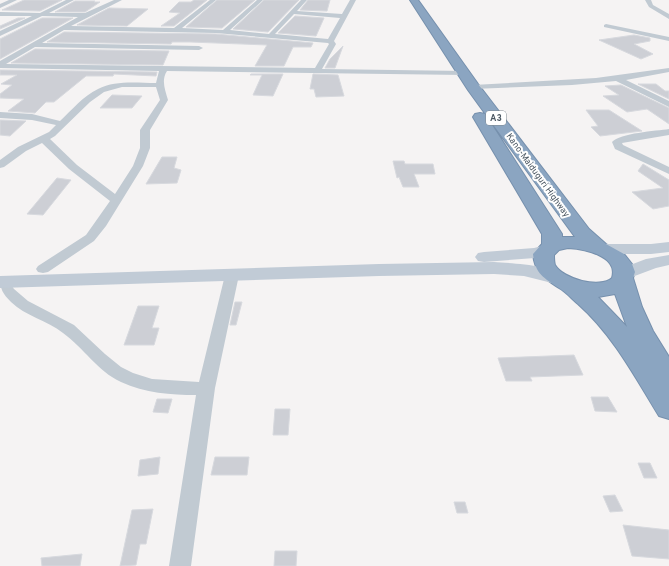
<svg xmlns="http://www.w3.org/2000/svg" width="669" height="566" font-family="Overpass,sans-serif">
  <rect width="100%" height="100%" fill="#f5f3f3"/>
  <path fill="#cdcfd5" stroke="#d7d9de" d="M24,0h38l-22,11 -38,-1z
    M194,0h13l-33,26h-13l19,-13 -11,-1 10,-10h12z
    M217,0h38l-33,28 -36,-1z
    M264,0h35l-31,32 -35,-3z
    M308,0h22l-3,11 -27,-1z
    M75,1h20l-1,1h6l-15,10h-30z
    M109,8l39,1 -21,17 -50,-1z
    M295,16l29,2 -8,18 -38,-3z
    M18,18h7l-25,11v-3z
    M42,18h31l-73,41v-20z
    M64,32l152,2 97,9 -2,4h-18l-9,19h-29l12,-21 -77,-3h-18l-1,2 -124,-2z
    M634,35l16,3v3l-16,3 19,10 -12,5 -42,-19z
    M343,46l-8,22h-10l5,-9z
    M35,49l134,2 -6,14 -152,-2z
    M0,70l157,2 -1,4 -42,-2 -1,2h-27l-32,26h-8l-11,11 -27,-2 16,-12 -24,-1v-4l12,-9 -11,-1 16,-9h-17z
    M251,74h32l-10,22 -20,-1 9,-20h-12z
    M313,74l25,1 6,21 -28,1 -2,-8h-4z
    M638,84h18l9,7h4v8z
    M621,85l48,23v16l-22,-15 -20,3 -24,-16 16,-1 -14,-9z
    M112,95l30,1 -10,12h-32z
    M586,110h23l33,21 -42,5 -9,-9 7,-1z
    M0,120l26,1 -16,15 -10,-1z
    M162,157h15l-3,11 7,2 -4,13 -31,1z
    M393,161h11l1,3h28l2,10h-21l5,13h-16l-4,-10 -2,1z
    M643,164l26,16v26l-16,3 -21,-17 31,-4 -25,-17z
    M57,178l14,2 -28,35 -16,-1z
    M235,302h7l-6,23h-6z
    M138,306h21l-7,22h7l-5,17h-30z
    M574,355l9,20 -53,2 2,4h-26l-8,-23z
    M591,397h17l9,15 -22,-1z
    M157,399h15l-4,14 -15,-1z
    M275,409h15l-2,26h-15z
    M160,457l-2,17 -20,2 2,-16z
    M215,457h34l-2,18h-36z
    M638,463h12l7,15h-13z
    M615,495l8,16 -13,1 -7,-16z
    M454,502h11l3,11h-11z
    M153,509l-7,35h-6l-4,21 -16,1 12,-56z
    M623,525l46,5v29l-37,-3z
    M275,551h22l-1,15h-22z
    M82,554l-2,12h-38l-1,-8z"/>
  <g fill="none" stroke-linecap="round" stroke-linejoin="round">
    <g stroke="#7690ad" stroke-width="2">
      <path id="highway" d="M410,0h8l60,84 111,145 17,15 18,10 8,10 3,8 -2,6 9,29 11,24 16,26v62l-10,-3c-24,-39 -46,-81 -81,-112 -6,-5 -12,-12 -19,-16 -15,-10 -24,-14 -26,-34l9,-10v-10l-69,-117 2,-3 5,-1 5,1 77,120v3h13l-107,-147zM568,248c15,1 51,7 44,30 -12,11 -49,1 -57,-13 -1,-3 -1,-7 -1,-10l5,-5zM615,294l12,33 -29,-30z"/>
    </g>
    <path fill="#c1cad2" fill-rule="evenodd" d="M9,0h8l-17,8v-4z
      M66,0h8l-25,13h36l29,-13h8l-51,26 103,2 36,-28h6l-34,28 41,2 34,-30h6l-33,30 39,4 32,-34h6l-10,11 45,3 8,-14h6l-22,41 2,3 -14,25 143,2 4,2 -4,2 -298,-4c-6,9 -2,19 1,29l-18,30v18l-7,18 -37,60 -12,15 -46,31 -5,1 -5,-1 -2,-3 2,-3 48,-31 24,-34 -41,-32 -27,-26 -16,8 -22,16 -4,1v-8l18,-13 31,-15 7,-7 -24,-5 -32,-2v-6l32,2 28,7c12,-11 23,-25 38,-32 17,-9 39,-6 58,-6l3,-12 -159,-3v-7l78,-44 -36,-1 -42,20v-5l32,-15h-32v-4l40,1zM294,14l46,4 -12,21 -53,-5zM64,30l152,3 112,10 1,1 -14,24 -309,-4 29,-17 164,3 4,-2 -4,-2 -157,-3zM122,87h34l4,13 -20,30v18l-7,18 -18,28 -38,-29 -27,-26 5,-3 35,-34 14,-10z
      M645,0h6l2,5 16,9v5l-20,-12z
      M606,24l63,13v4l-65,-14v-2z
      M669,68v4l-43,8 43,21v6l-53,-26 -44,4 -99,4 -4,-2 4,-2 123,-7z
      M669,129v6l-47,8 1,2 46,22v7l-54,-25 -3,-7c8,-9 44,-11 57,-13z
      M232,271l5,1 2,3 -24,113 -24,178h-22l27,-171c-25,0 -51,-2 -75,-13 -24,-11 -37,-34 -58,-49 -16,-13 -38,-17 -52,-31 -8,-8 -11,-13 -11,-24l7,1 7,10 14,12 46,24 31,29 16,13 12,6 19,6 47,3 26,-107 2,-3z"/>
    <path fill="#c1cbd6" fill-rule="evenodd" d="M669,242v10l-18,2h-49l-6,-1 -3,-4 3,-4 6,-1h49z
      M546,245l6,1 3,4 -3,4 -17,4 -51,4 -6,-1 -3,-4 3,-4 6,-1 50,-4z
      M669,255v10l-13,3 -32,12 -7,-2 -2,-4 2,-4 29,-11z
      M494,262c16,1 63,3 71,16l-2,4 -7,2 -32,-8 -30,-2 -115,2 -379,12v-12l379,-12z"/>
    <use href="#highway" fill="#8ba5c1" fill-rule="evenodd"/>
  </g>
  <g text-anchor="middle" stroke-width="4" stroke-linejoin="round" paint-order="stroke">
    <rect fill="#fff" stroke="#808990" stroke-width="1" x="486" y="111" width="20" height="14" rx="3"/>
    <g font-size="9" font-weight="bold" fill="#4a5661">
      <text x="496" y="121">A3</text>
    </g>
    <g font-size="9" fill="#4a5661" stroke="#fff">
      <text transform="translate(538 175) rotate(54)" y="3">Kano-Maiduguri Highway</text>
    </g>
  </g>
</svg>
